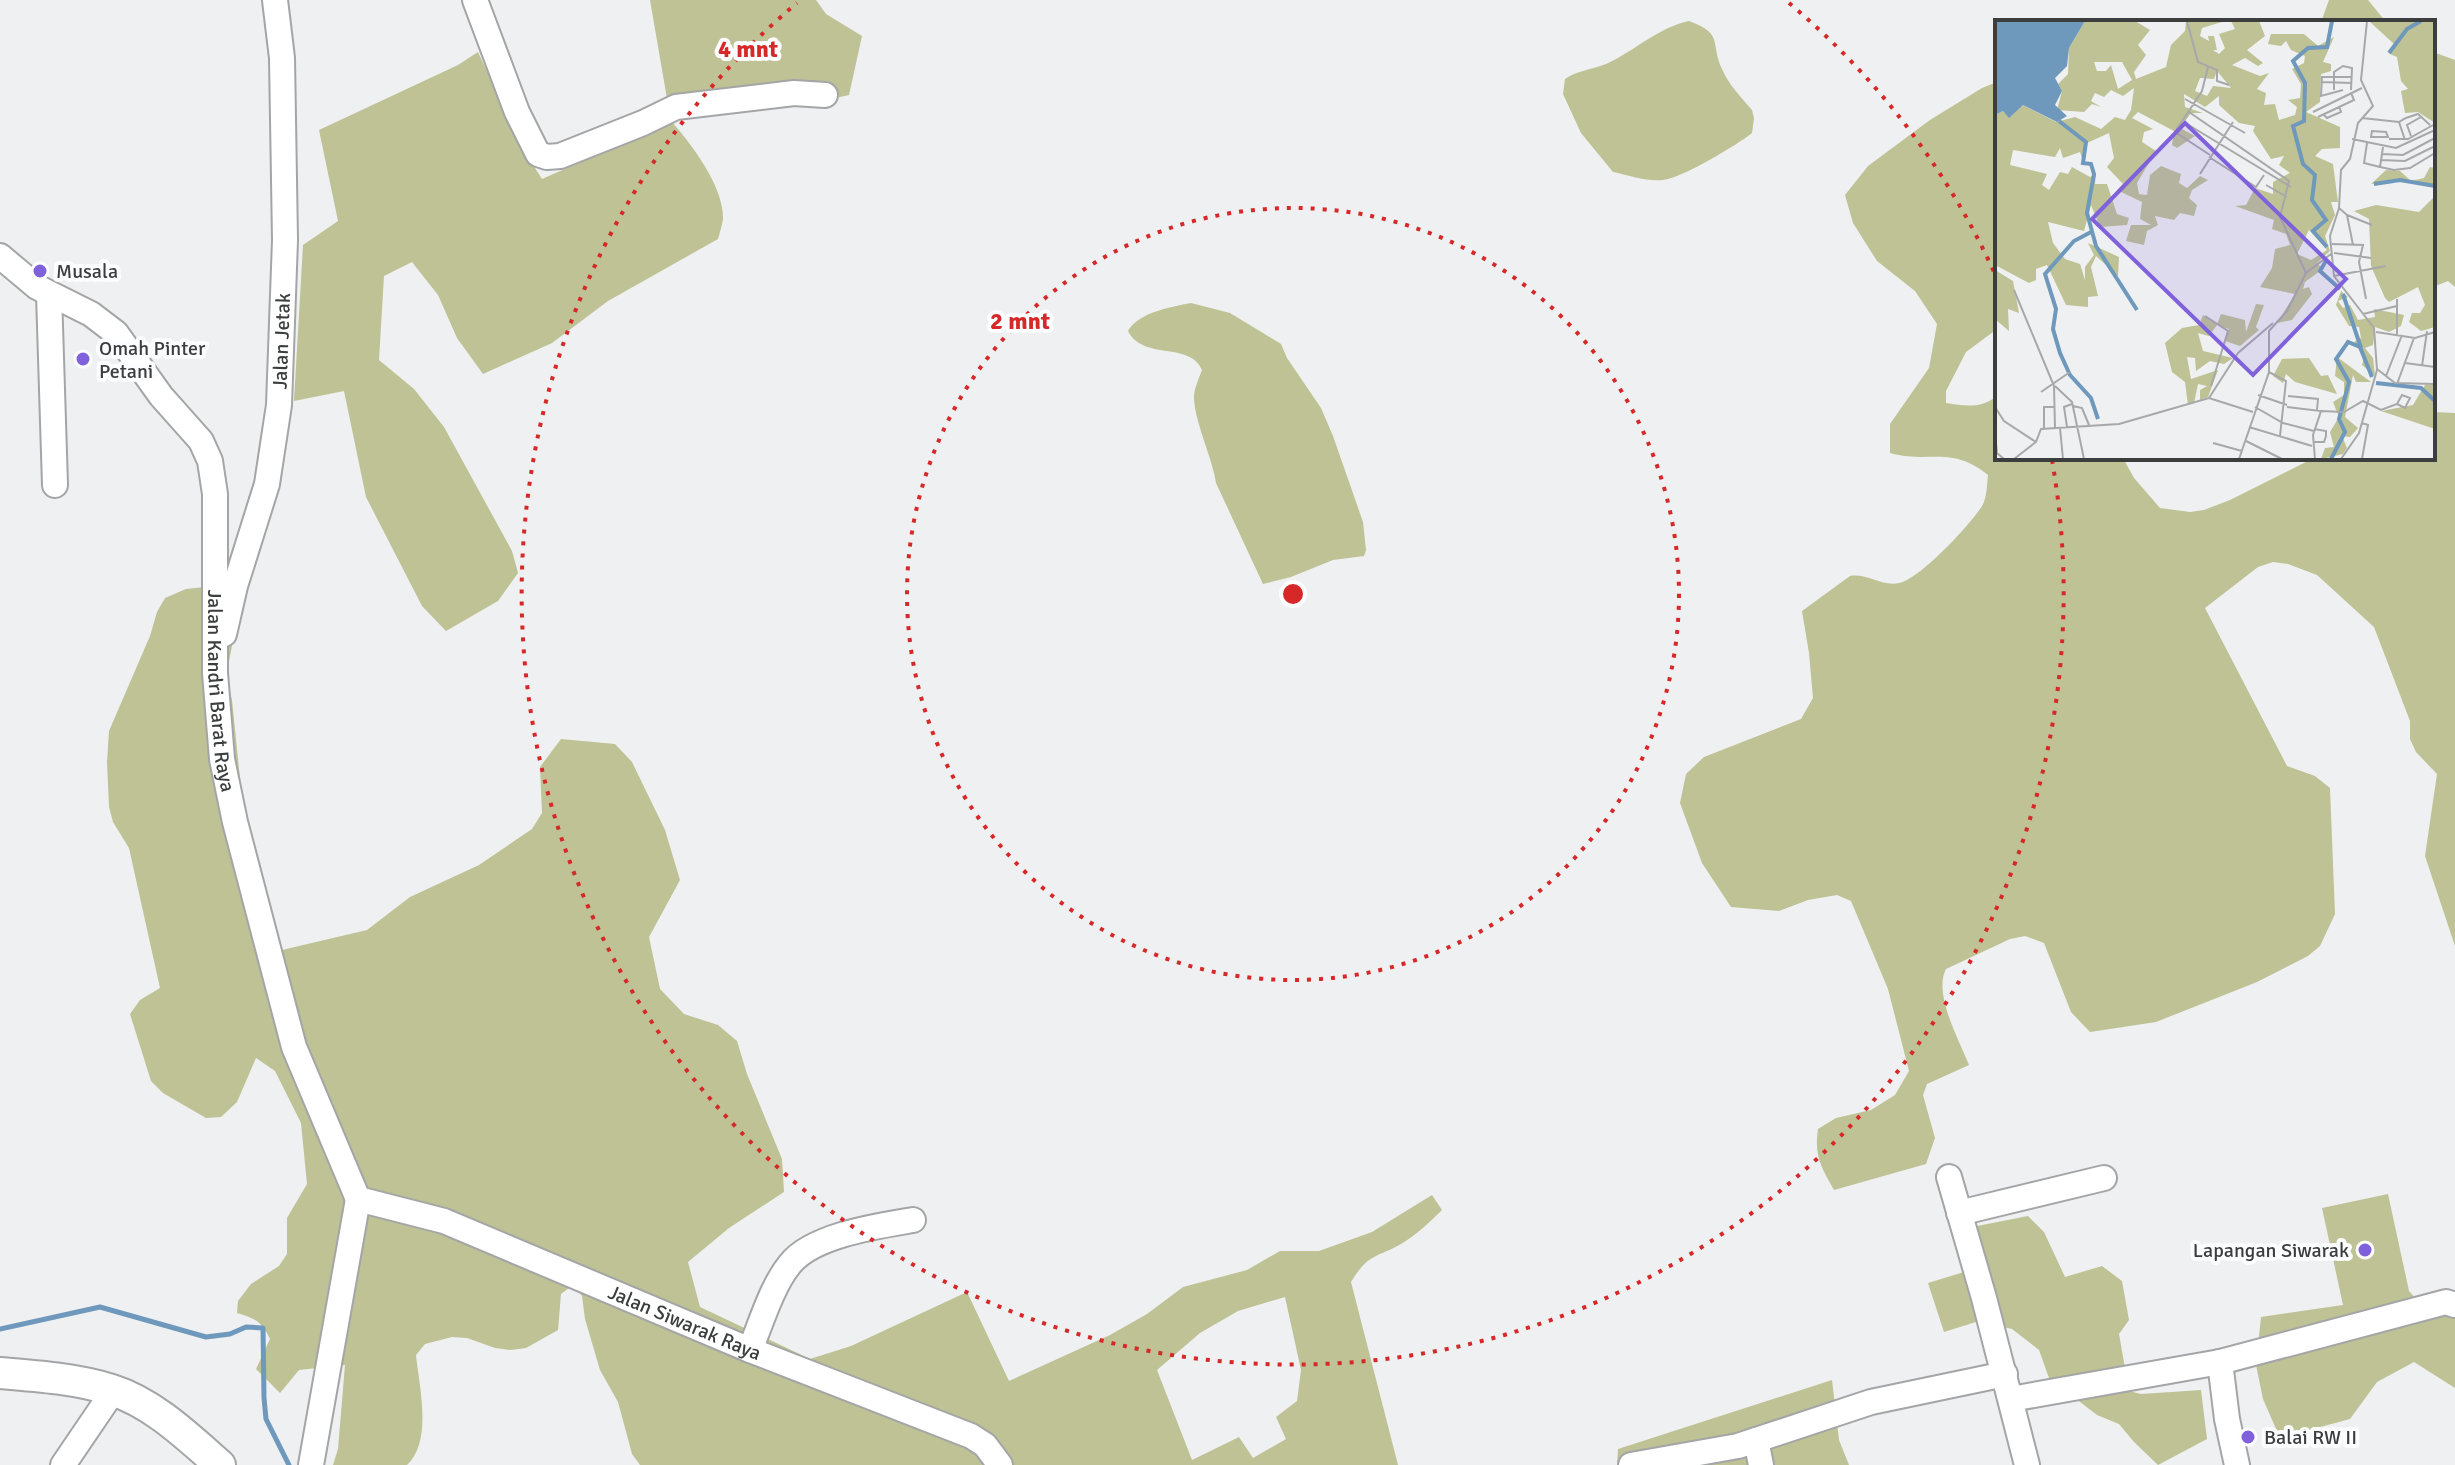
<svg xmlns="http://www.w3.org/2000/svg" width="2455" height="1465" font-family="Signika,sans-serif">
  <rect width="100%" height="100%" fill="#eff0f1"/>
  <path fill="#bec294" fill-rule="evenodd" d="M650,0h166l10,14 36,22 -13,59 -22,5 -145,13 -10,9c20,23 52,65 51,97 -1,6 -3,13 -5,20l-110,62 -56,42 -69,31 -26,-36 -19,-43 -26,-33 -28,14 -5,84 35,29 30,38 68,124 6,22 -20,28 -52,30 -24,-25 -56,-109 -22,-106 -50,10 9,-156 35,-24 -19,-91 139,-65 20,-13 48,102 16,25 129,-57z
    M2329,0h39l18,22h-65z
    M1689,21c35,13 21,21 33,48 6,15 20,29 30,41l2,8 -2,15c-15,12 -70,45 -89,47 -15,2 -35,-5 -50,-8l-32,-39 -18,-39 2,-15c13,-9 26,-9 41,-15 29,-13 51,-36 83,-43z
    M2433,52l22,8v227l-7,-6 -15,6z
    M1997,82v247l-31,23 -20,39v12c19,3 35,6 51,-7v62h126l11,20 26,30 30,4 14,-2 26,-10 84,-42h119v-46l22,1v533l-30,-90 12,-82 -21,-22 -6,-13v-18l-36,-94 -57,-52 -29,-11 -15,-2 -15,5 -53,41 82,158 28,10 15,12 5,126 -15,32 -12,10 -51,26 -101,40 -66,10 -19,-20 -27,-69 -19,-7 -15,3 -64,30c-13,24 13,71 23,96l-42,19 -4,11 12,43 -9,26 -92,26c-13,-23 -20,-34 -16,-61l18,-11 35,-8 24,-15 14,-24 -21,-82 -37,-88 -14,-6 -29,5 -29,11 -48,-4 -29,-44 -22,-60 6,-29 18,-17 97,-38 12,-21 -4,-45 -7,-42 48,-35c17,-3 32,11 49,7 20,-3 72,-59 83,-77 5,-8 5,-22 6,-31 -37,-30 -58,-11 -98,-22v-29l39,-56 8,-44 -22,-33 -38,-30 -24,-38 -8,-28 23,-29 62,-46 52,-32z
    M1191,303l39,10 51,31 6,14 34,50 12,28 30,86 3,28 -2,6 -31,4 -42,17 -28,7 -47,-101c-4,-27 -23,-64 -22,-88 1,-8 5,-17 8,-25 -12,-29 -59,-9 -74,-39 11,-19 43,-24 63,-28z
    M205,587l31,38 -10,52 6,23 11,108 39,142 85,-20 43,-33 69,-32 53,-36 10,-16 -2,-46 21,-28 54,5 17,18 33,68 15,50 -31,57 11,52 24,25 34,11 19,16 10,33 35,85 2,33 -55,36 -41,34 12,45 110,52 41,-13 116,-54 42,89 101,-46 37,-21 36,-27 64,-17 33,-19h39l53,-19 60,-37 10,15c-13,13 -26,25 -41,34 -27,15 -32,9 -50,38l47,183h-758l-8,-11 -14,-52 -18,-32 -15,-51 -3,-23 -9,-11 -12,9 -3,36 -32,18 -15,2 -16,-2 -28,-10 -15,-1 -27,7 -9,11c3,31 17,86 -9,110h-74l5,-16 7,-84 -46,5 -19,23 -24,-24 14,-30c-8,-17 -15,-21 -33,-26l1,-12 13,-17 28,-18 8,-12v-36l20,-34 -6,-61 -26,-52 -19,-13 -19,44 -16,15 -15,1 -43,-25 -12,-12 -21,-67 10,-14 20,-12 -31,-140 -16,-26 -4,-15 -2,-45 2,-31 41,-95 7,-24 8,-14 21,-9zM1285,1297l16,73 -4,31 -21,16 10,22 -33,19 -14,-21 -47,23 -35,-90 43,-37 38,-22z
    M2388,1194l21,97 8,9 38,-5v93l-41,-26 -37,20 -27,37 -70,19 -17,-39 -7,-34 5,-48 82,-12 -21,-97z
    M2028,1216l16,16 21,45 37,-11 20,15 7,39 -10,14 10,57 12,3 60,-4 6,49 -49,26 -24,-23 -15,-18 -22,-9 -48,-37 -10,-28 -27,-21 -33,-8 -35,11 -16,-49 36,-11 -12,-41z
    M1832,1380l7,60 10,25h-232l1,-16z"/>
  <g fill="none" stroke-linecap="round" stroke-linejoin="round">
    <path stroke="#6e98bc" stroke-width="5" d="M0,1329l100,-22 106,30 24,-3 16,-7 17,1 1,70 2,21 23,46"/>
    <g stroke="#a4a5a6" stroke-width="28">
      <g id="minor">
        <path d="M475,0l42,112 21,42 9,3 13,-1 83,-33 33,-16 118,-14 31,2"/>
        <path id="s1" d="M0,256l37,31 54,27 25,19 45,63 40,45 9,20 5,33v179l7,86 13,63 59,225 64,152"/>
        <path d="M49,294l6,191"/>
        <path id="s2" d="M224,634l11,-48 32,-102 12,-79 6,-165 -3,-182 -7,-58"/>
        <path d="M1949,1177l35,121 43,167"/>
        <path id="s3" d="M358,1199l86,22 306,129 221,86 14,9 15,20"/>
        <path d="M1959,1213l145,-35"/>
        <path d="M750,1350c11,-27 22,-64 40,-86 23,-29 88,-38 123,-44"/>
        <path d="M2220,1362l7,57 10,46"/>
        <path d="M2011,1399l209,-37 226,-60 9,3"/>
        <path d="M1756,1440l5,25"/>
        <path d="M63,1465l51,-75"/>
        <path d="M311,1465l47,-266"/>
        <path d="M1631,1465l107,-19 133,-44 134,-28"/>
      </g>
    </g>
    <g stroke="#a4a5a6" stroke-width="34">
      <path id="major" d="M0,1373c37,3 77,6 112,17 41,13 76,47 108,75"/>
    </g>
    <use href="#minor" stroke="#fff" stroke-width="24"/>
    <use href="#major" stroke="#fff" stroke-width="30"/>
  </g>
  <g fill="none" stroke="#d62828" stroke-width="4" stroke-dasharray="4 8">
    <circle cx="1293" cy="594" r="386"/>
    <path d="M1789 3A771 771 0 0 1 1995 274M2052 460A771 771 0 1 1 797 3"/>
  </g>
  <g fill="#8061dc" stroke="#fcfdfe" stroke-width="3">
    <circle cx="40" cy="271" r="8"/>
    <circle cx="83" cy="359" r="8"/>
    <circle cx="2365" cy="1250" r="8"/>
    <circle cx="2248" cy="1437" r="8"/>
  </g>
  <g text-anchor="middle" stroke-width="8" stroke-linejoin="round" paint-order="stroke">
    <g font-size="20" fill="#3c3d3d" stroke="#fcfdfe" text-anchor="start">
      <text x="56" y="278">Musala</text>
      <text x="99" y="355">Omah Pinter<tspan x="99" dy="23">Petani</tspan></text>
      <text x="2349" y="1257" text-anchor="end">Lapangan Siwarak</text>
      <text x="2264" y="1444">Balai RW II</text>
    </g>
    <g font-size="20" fill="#3c3d3d" stroke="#fcfdfe">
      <text dy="7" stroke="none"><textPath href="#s2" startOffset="300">Jalan Jetak</textPath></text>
      <text dy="7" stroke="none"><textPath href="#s1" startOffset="530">Jalan Kandri Barat Raya</textPath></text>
      <text dy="7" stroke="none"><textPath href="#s3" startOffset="350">Jalan Siwarak Raya</textPath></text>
    </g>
  </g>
  <g transform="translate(1995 20)">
    <rect width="440" height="440" fill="#eff0f1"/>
    <path d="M90,1h50l15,9 -12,15 8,10 -12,17 2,7 30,-12 5,-22 14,-14 1,-10h39l-23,7 -2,8 9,5 -1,-5h6l3,14h-4l6,4 6,-6 -6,-14 16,-5 -4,-8h28l6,15 -18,14 16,13 -5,3 -13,-8 -13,7 28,11 9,-3 -12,16 9,4 -2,12 11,-1 4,16 16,-5 2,-8 -9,-7 12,-2 1,-14 -9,-15 12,-6 1,-7 -14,-6 -5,-9 -5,5 -13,-2 3,-10h33l14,12 16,-9 -11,25 8,2v7l-10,3 -1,28 -14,10 34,15v21l-18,1 -7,7 18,8 5,38h-7l4,13 -10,21 5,15 -13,12 6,6 -18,13 -2,7 6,-2 3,7 -20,26 -15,3 18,-29 -35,-7 12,-19 3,-19 15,-4 -4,-11 -14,-5 2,-9 -39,-14 11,-1 9,-17 18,6v-12l17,-9 -11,-8 5,-9 -13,3 -18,-28 2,-5 -16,-3 -20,-18v-9l-14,11 -21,-13 1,13 18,6h-12l-11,15 15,8 -18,12 -5,-3 2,-14 -36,-19 -6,6 21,11 -9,3 -2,10 14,9 -19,32 2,11 8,1 3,-20 11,-9 20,8 -2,9 8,5 13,-12 8,4 -16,10 -3,8 8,7 -3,11 -14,-3 -6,7 -19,-4 3,9 -11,6 -3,14 -18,-4 5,-16h20l-11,-6 2,-17 -25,-12 6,-6 -16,-17 7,-9 -5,-25 -22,10 -5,15 -2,-6 -17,6 -3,-10 -5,9 -42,-7 -3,15 37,9 -5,11 7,5 11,-18 8,2 4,-7 18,10 6,-4 -1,11h12l10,30 12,4 -2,7 -27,2 -9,-22 -7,26 -36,-9 5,21 12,16 15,5 5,16v-13l9,-12 -6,-12 31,14 -1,19 -22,-20 -5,11 7,29 -10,1v10l-22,-2 -19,-40 -11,4v11l-7,3 -34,-18v-150l8,-4 6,6 14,-12 33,17 19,-5 26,12 14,-12 10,3 6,-10 3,-22 -11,8 -12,-6 -7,7 -9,-4 -4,8 10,6 -9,-3 -8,8 -27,-2 5,-19 -4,-7 10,-10 1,-26zM99,42h28l10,18 -14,9 -7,-24 -5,6h-9zM222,51l14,17 -18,-2 -6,10 -12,-5 5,-13 14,1zM314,210l18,20 -16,10 -14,-6zM374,1h66v102l-17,-11 -13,1 -4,-22 7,-2 -7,-8 -4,-24 -7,-3 4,-10zM435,147l5,1v19l-34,-6 -30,3 15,-14 14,1 11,10 13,-3zM440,176v131l-14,4 -12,-9 3,-9h8l5,-8 -7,-18 -29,15 -4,-4 -14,-32 -2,-47 -15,-8 22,-6 43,7zM0,250l18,11 6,32 -11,-4 1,22 -14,-12zM346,271l7,6 -10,4 5,7 7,-3 8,15 17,-3 -1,-8 30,6 -3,11 -12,6 -14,-5 -2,18 -8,3 8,10 2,18 -13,-11 2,-8 -10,-15 7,-4 -2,-11 -10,-1 -13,-21zM261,284l8,1 -8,22 3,3 -19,16 -15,-5 4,-12 -12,-4 -8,11 -11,-3 5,18 30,7 -9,6 -14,-3 -14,10 -1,-13 -8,-1 4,22 27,-9 -10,27 -8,3v-10l7,-4 -9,-2 -4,19 -6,2 -3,-23 -13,-10 -7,-29 17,-15 17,-3 4,-10 14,9 4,-10 24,6 1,12zM342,337l34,25h-15l-3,-7 -8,42 13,11 -8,9 -8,-1 5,12 -4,6 -22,5 4,-11 9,-1 -4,-15 9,-15 -6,-15 11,-7v-13l-9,-6zM314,338l12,18 7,-1 9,19 -42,-12 -9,-8 -3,9 -10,-7 9,-17zM430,365h10v44l-54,-18 32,-6z" fill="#bec294" fill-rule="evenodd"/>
    <path d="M0,1h90l-16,27 -2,18 -12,12 7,13 -7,14 12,11 -10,6 -34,-17 -14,13 -6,-7 -8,4z" fill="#6e98bc"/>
    <path fill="none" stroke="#6e98bc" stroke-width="4" d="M394,33l18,-24 14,-8M64,101l27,21 -3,21 8,1 3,10 -7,39 9,33 41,64M379,164l26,-4 35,6M98,211l-19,10 -29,33 11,35 -3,20 7,24 10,22 21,23 7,21M332,227l-14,-16 13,-11 -14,-20 3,-25 -12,-11 -10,-38 11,-5 1,-38 -12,-22 15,-13 19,-1 5,-26M332,239l-7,12 20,18M348,274l18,54M381,363l45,5 14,13M336,439l14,-27 -6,-13 10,-37 -13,-23 12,-17 12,5 12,30"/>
    <path fill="none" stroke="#a7a8a9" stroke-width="2" d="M192,1l11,41 19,8v11l12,4M213,47l-6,24 -27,41 35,23M326,62l31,1M339,70v-18l9,-6 9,2 -1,22M348,70l-22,6 1,-19h30M190,79l60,34M194,92l100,69 -9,36 26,56M318,92l49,-24M328,94l4,4 14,-6 -2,-6M323,97l36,-17 -3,-7M367,98l37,4M192,104l104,63M377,111l14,1 2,5h-17zM416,116l-4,-11 14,-8M357,119l44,9 39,-18M394,119h19l27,-15M410,120l-6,-18 7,-4 12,-4 12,11M372,123l-3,20 16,4M388,127l-3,20 14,3 16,-2 25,-15M387,134l21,1 32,-17M214,137l47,30 8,-12M386,140l24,1 30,-15M205,154l33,-52M271,165l21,12M344,188l8,7 6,30M352,195l25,10M337,224l31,1 -4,17 7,37M339,233l37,5M311,253l25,-19M339,256l52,-10M19,270l40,96 1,42M402,279v37M368,294l34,-8M210,296l23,15 -17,55M381,312l39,6 20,-6M410,343l30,4M427,346l5,-35M382,349l18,14 40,1M274,352l17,9 -6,55M391,356l16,-41M402,364l17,-46M60,366l17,16 12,57M46,372l29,-20M263,375l29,10M293,376l30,3 -1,11M214,378l29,-45 35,-30M78,386l9,2 7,17M0,387l9,14 32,21M260,387l28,16 31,8M292,387l34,4 -8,24 2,24M326,391l23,1 19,-11 18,9 16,-6 5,-9 8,3 -5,10 -8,-4M72,407l-3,-20 8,-3M254,407l63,19M65,408l3,31M49,409v-22h10M0,412l2,21 7,6M251,421l36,18M318,422h11l2,-6v-5l-12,-2M218,423l29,8M19,439l22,-17 5,-13 78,-5 90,-26 44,14M244,439l30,-87v-41l18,-20 19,-38M346,439l18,-26 18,-63 -3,-42 -40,-52 -4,-40 9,-28 2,-38 9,-11 8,-36 15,-17 -12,-26 6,-59M367,439l6,-34 -6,-2"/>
    <path fill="#8061dc" fill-opacity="0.15" stroke="#8061dc" stroke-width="4" d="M190,103l161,156 -93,96 -161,-156z"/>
    <rect width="440" height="440" fill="none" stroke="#3c3d3d" stroke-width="4"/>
  </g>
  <circle cx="1293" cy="594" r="12" fill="#d62828" stroke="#fcfdfe" stroke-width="4"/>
  <g font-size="24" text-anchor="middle" font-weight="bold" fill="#d62828" stroke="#fcfdfe" stroke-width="8" stroke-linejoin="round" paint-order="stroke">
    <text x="748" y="57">4 mnt</text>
    <text x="1020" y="329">2 mnt</text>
  </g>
</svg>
